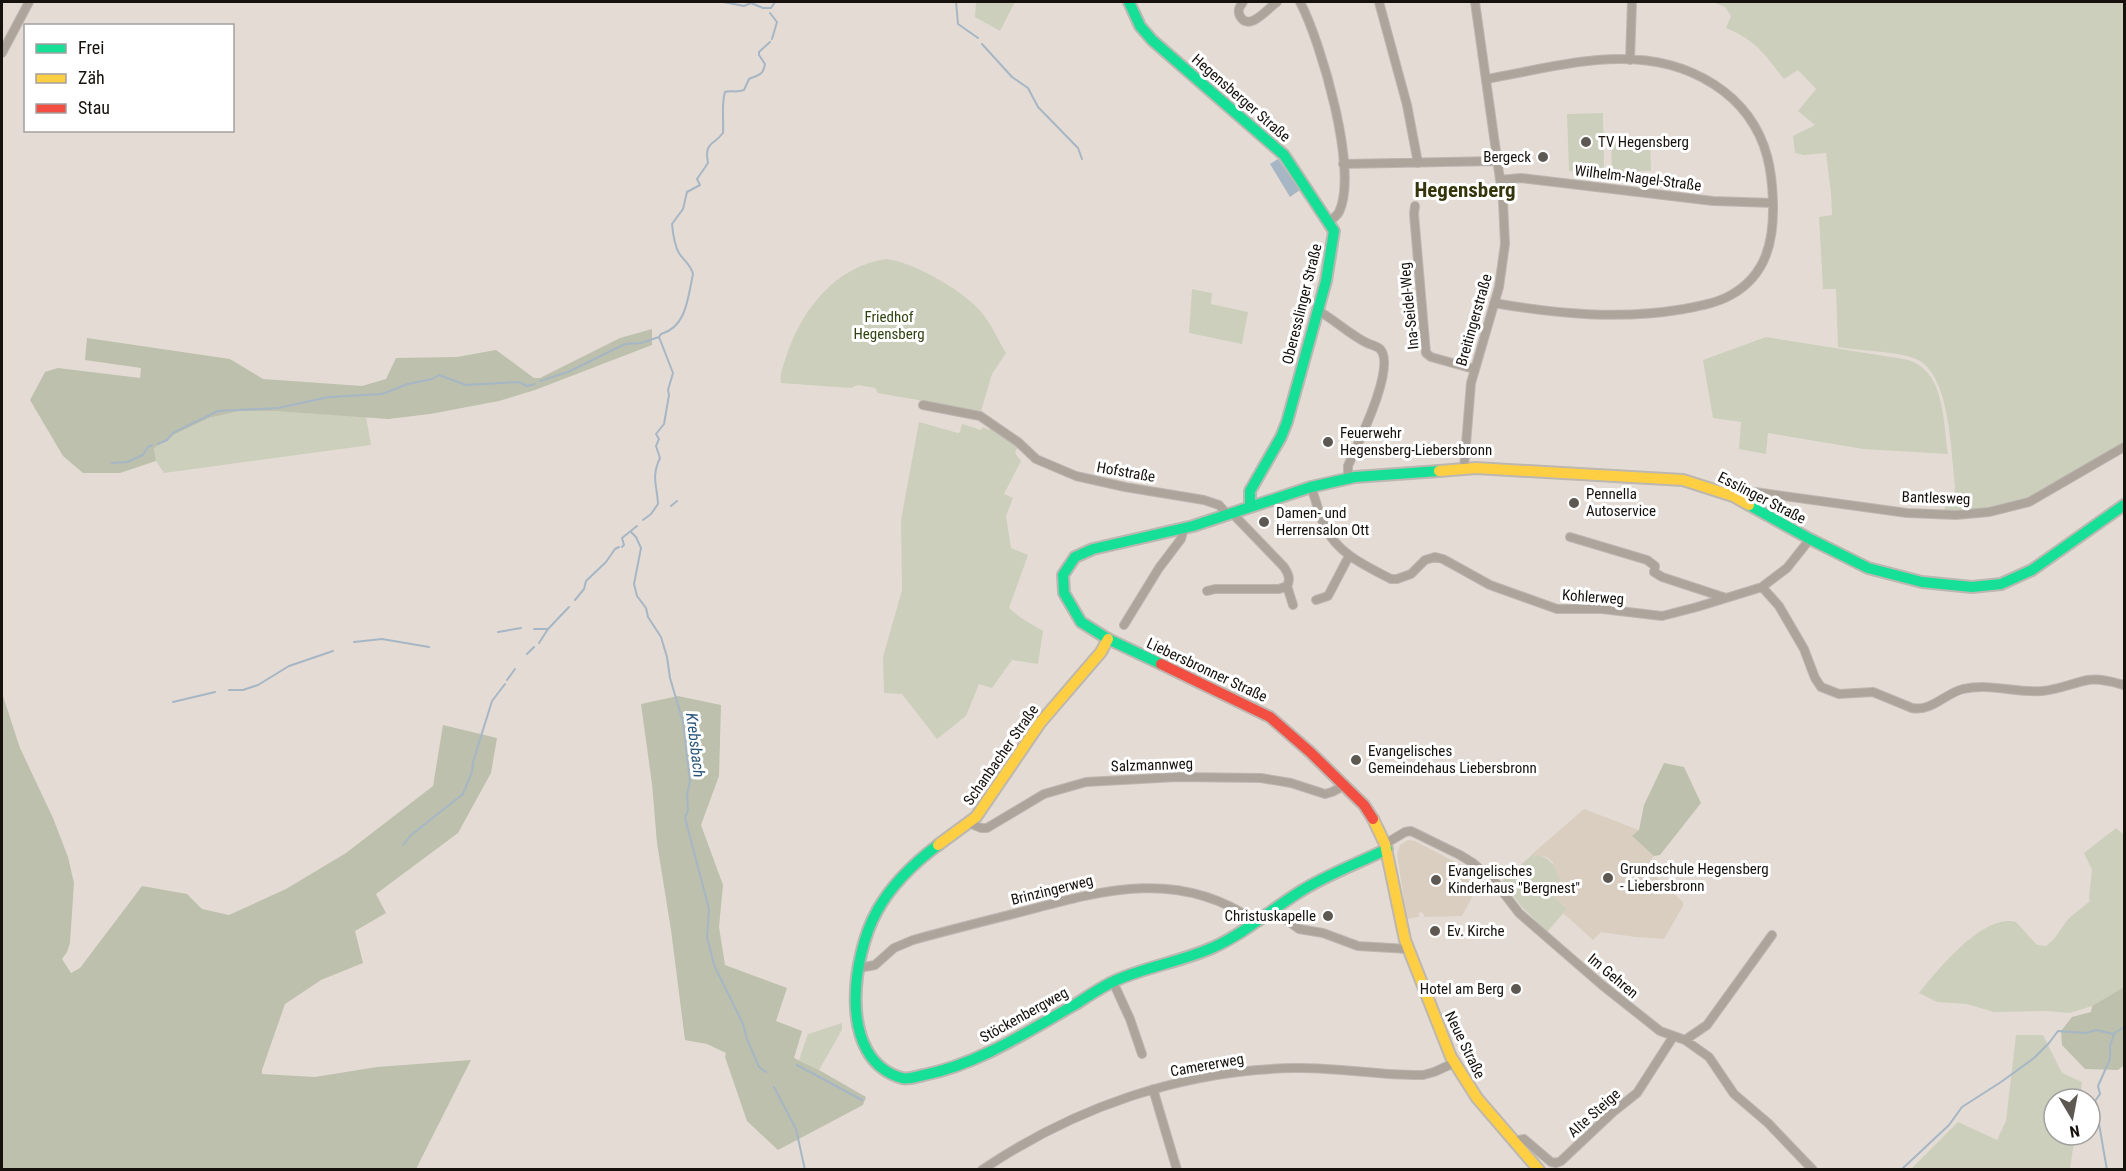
<svg xmlns="http://www.w3.org/2000/svg" width="2126" height="1171" font-family="'Roboto Condensed',sans-serif">
  <rect width="100%" height="100%" fill="#e4dcd4"/>
  <path fill="#dacec1" d="M1584,809l55,21 -7,6 22,20 -8,11 37,35v4l-19,33 -29,-2 -34,-5 -8,8 -30,-27 4,-4 -16,-15 2,-32 -6,-5 -16,-2z
    M1408,840l7,1 42,22 18,12 -7,9 8,6 -14,26 -37,1 -3,-5 -3,1v4l-12,2 -10,-64 3,-10z"/>
  <path fill="#cccfbc" d="M976,2h39l-15,29 -25,-14z
    M1713,2h411v443c-38,22 -76,50 -119,62 -19,5 -41,5 -60,5l-1,-3 10,-10 1,-14c-4,-33 -5,-112 -39,-126 -19,-8 -56,-8 -78,-12l-2,-58h-13l-4,-72 13,-2 -1,-22 -5,-40 -22,2 -9,-2 -2,-17 22,-11 -17,-14 18,-22 -18,-19 -14,9c-20,-25 -27,-38 -58,-51l5,-12 -6,-9z
    M1603,113l1,57 -35,1 -2,-57z
    M1650,142l1,29 -39,1 -1,-29z
    M886,259c26,2 80,33 96,54 10,12 16,27 24,40l-14,21 -11,37 -103,-18 -3,-5 -17,-3 -7,3 -70,-5c-2,-11 4,-21 7,-32 16,-44 49,-85 98,-92z
    M1192,289l20,4 -1,11 37,8 -6,32 -53,-11z
    M1766,337l137,22c42,7 40,61 45,95l-85,-5 -95,-16 -2,21 -27,-5 2,-27 -28,-4 -10,-58z
    M240,411h34l92,6 5,28 -207,28 -8,-12 -2,-13 20,-14 35,-16z
    M919,422l39,11 2,-1 2,-8 19,6 2,-3 6,3 2,-3 16,11 10,10 -2,5 6,8 -17,33 9,4 -7,18 5,32 17,7 -19,53 12,10 22,13 -5,33 -26,-4 -20,28 -13,-4 -13,32 -29,23 -35,-45 -18,-1 -1,-36 19,-67 -1,-70z
    M2116,828l8,7v152l-32,19 -22,7 -23,-2 -53,1 -27,-8 -30,-2 -18,-9c19,-23 64,-80 97,-71l21,23 9,1 8,-7 14,-20 22,-18 -1,-3 3,-28 -8,-17z
    M1532,855c18,0 24,11 28,27l-9,12 16,15 -20,23 -26,-26 -19,-25z
    M842,1023v7l-23,40 -20,-10 9,-26z
    M2016,1035h27l19,38 20,9 -2,17h-26v36h21l-5,34h-159l47,-47 39,18 9,-19z"/>
  <path fill="#bcc0ac" d="M652,329v16l-117,45 -36,11 -69,13 -42,5 -114,-8h-34l-31,7 -34,16 -21,14 2,13 -36,12h-37l-20,-17 -33,-56 15,-28 13,-4 82,10 1,-10 -56,-8 2,-22 143,21 33,20 99,7 24,-7 10,-21 61,-1 39,-7 38,28h6l80,-40z
    M2,693l18,55 33,70 15,39 6,26 -4,60 -3,9 -5,7 9,14 9,-5 62,-82 45,8 15,15 27,6 57,-26 60,-36 87,-67 10,-61 54,13 -6,35 -33,60 -82,61 10,19 -31,18 8,32 -42,17 -36,24 -23,66v4l53,3 62,-10 94,-7 -55,109h-414z
    M678,696l43,9 -2,71 -18,49 22,60 -4,42 6,38 62,23 -11,33 26,10 -8,27 25,12 47,27 -3,8 -85,45 -31,-29 -22,-64 1,-4 -19,-9 -22,-4 -14,-110 -14,-87 -5,-59 -11,-80z
    M1664,763l20,4 17,36 -41,52 -6,1 -22,-20 7,-6 5,-25z
    M2124,987v78l-6,5 -33,-1 -23,-24 -1,-14 11,-14 19,-5 1,-6z"/>
  <path fill="#a6b6c5" d="M1278,159l22,31 -10,7 -20,-33z"/>
  <g fill="none" stroke-linecap="round" stroke-linejoin="round">
    <path stroke="#a6b6c5" stroke-width="2" d="M723,2l21,4 7,-3 12,5h8l4,-6
      M956,2l2,22 20,14
      M770,13l7,9 -5,17
      M982,44l30,33 16,11 10,19 40,41 4,11
      M540,381l28,-9 57,-28 16,-1 18,-6
      M158,444l9,-4 6,-7 45,-22 60,-3 51,-11 53,-3 26,-10 24,-5 7,-4 27,10 53,-3 8,4 8,-2
      M112,463l15,-1 16,-7 5,-8 4,-2
      M671,506l6,-5
      M643,520l8,-6 7,-10c-1,-19 -7,-27 2,-46l-4,-12 3,-7 -3,-5 8,-10 5,-29 -1,-5 5,-17 -14,-36 2,-3c26,-7 27,-38 32,-60 -2,-9 -9,-13 -14,-21 -5,-8 -6,-19 -7,-29l11,-15 4,-17 13,-7 -3,-6 11,-16c-4,-21 5,-17 15,-30 1,-13 -2,-28 2,-41 5,-2 11,1 19,-2l5,-11c9,-4 14,-3 16,-15l-6,-9v-3l11,-10
      M631,532l5,5 5,11 -7,36 3,12 9,12 2,9 13,20 6,20 3,21 13,44 7,59 -3,14 1,15 -3,8 24,91 -2,28 7,28 29,59 4,15 12,28 7,5
      M622,547l2,-2 -2,-7 15,-12
      M575,600l9,-11 2,-8 20,-19 9,-13 4,-2
      M534,629h14
      M498,632l23,-4
      M354,642l28,-3 47,8
      M539,643l9,-14 21,-22
      M527,654l7,-7
      M507,680l8,-11
      M229,690h14l15,-5 31,-19 44,-15
      M173,702l42,-10
      M403,845l8,-10 52,-41 9,-22 1,-10 19,-61 13,-17
      M797,1065l65,35
      M774,1087l22,42 9,41
      M1901,1170l48,-45 13,-18 39,-25 33,-24 15,-15 9,-12 28,2 10,-3 17,4 11,-7
      M2107,1170l-12,-69 5,-7 -2,-8 12,-27v-13l4,-12"/>
    <g stroke="#bdb7b2" stroke-width="10">
      <path id="street" d="M1243,2c-3,4 -6,8 -3,14 9,17 29,-9 37,-14
        M1300,2c21,40 59,169 39,210 -2,4 -7,7 -10,10
        M1379,2l28,103 11,58
        M2,53l27,-51
        M1630,60l2,-58
        M1486,79c60,-10 123,-30 184,-14 30,8 60,26 78,51 19,26 24,54 25,86 1,38 -6,73 -42,93 -14,8 -31,11 -47,14 -64,11 -127,5 -190,-6
        M1343,164l154,-3
        M1500,180l21,-2 192,23 60,2
        M1415,206l-1,8 12,139 5,4 43,12
        M1317,310c18,10 32,24 50,33 4,2 10,3 13,6 17,18 -23,96 -32,117v12
        M923,405l57,11 38,26 18,17 40,17 49,11 79,13 15,5 7,8
        M1464,468l7,-85 28,-96 6,-43 -2,-43 -28,-199
        M1311,487c5,13 8,28 14,40 13,27 41,39 66,52h6l14,-5 14,-14 10,-3 8,2 47,26 67,24h45l60,7 35,-9 65,-20 25,-19 23,-29
        M1733,496l12,-4h10l152,21 49,2 33,-3 40,-10 95,-55
        M1570,537l77,23 8,6 -1,6 8,5 64,21
        M1287,586l6,19
        M1762,587l17,19 25,43 11,29 6,9 18,7 34,-2 39,16c19,4 34,-15 51,-19 27,-6 53,4 79,2 16,-1 30,-8 46,-11 12,-2 25,2 36,5
        M1207,591l8,-2h64l8,-3c4,-7 1,-13 -3,-19l-53,-55
        M1316,600l12,-4 21,-40
        M1124,625l35,-57 22,-29 3,-11
        M969,823l12,5h6l57,-34 42,-12 91,-5 84,1 30,5 34,11 7,-2 13,-7
        M1385,844l20,-12 6,-1 49,24 13,8 23,20 23,30 83,72 58,46 25,9 24,17 25,37 34,29 45,47
        M1273,910l26,19 24,4 35,13 50,3
        M859,968l16,-3 19,-17 19,-8c36,-10 72,-19 108,-28 82,-22 158,-44 234,9
        M1113,982l17,37 12,35
        M1685,1040l22,-15 65,-90
        M1153,1089l24,81
        M1514,1141l10,-2 27,23 5,1 5,-2 52,-49 24,-19 36,-56
        M982,1170c93,-63 200,-100 313,-102 43,-1 86,8 128,7l11,-3 20,-9"/>
    </g>
    <g stroke="#bdb7b2" stroke-width="14">
      <path id="fast" d="M1129,2l11,24 12,14 132,115 50,76 -8,50 -39,141 -6,15 -31,54v15
        M1749,505l61,34 58,29 54,14 50,5 29,-3 31,-14 92,-65
        M1161,664l-53,-25 -27,-17 -17,-29 -1,-18 12,-18 18,-8 100,-23 118,-39 44,-10 84,-6
        M938,845c-24,18 -46,39 -61,66 -25,45 -40,149 25,167 6,2 16,-2 22,-3 55,-11 104,-44 152,-71 14,-9 28,-19 43,-25 31,-13 64,-18 95,-32 31,-14 58,-38 87,-56 27,-17 58,-28 86,-42"/>
    </g>
    <g stroke="#bdb7b2" stroke-width="14">
      <path id="slow" d="M1439,471l37,-3 207,12 50,16 16,9
        M1373,819l12,25 20,96 46,117 26,41 62,72
        M938,845l38,-28 64,-94 61,-71 7,-13"/>
    </g>
    <g stroke="#bdb7b2" stroke-width="14">
      <path id="jam" d="M1161,664l109,53 40,35 54,53 9,14"/>
    </g>
    <use href="#street" stroke="#ada59c" stroke-width="8"/>
    <use href="#fast" stroke="#16e098" stroke-width="10"/>
    <use href="#slow" stroke="#ffcf43" stroke-width="10"/>
    <use href="#jam" stroke="#f24e42" stroke-width="10"/>
  </g>
  <g fill="#5e5853" stroke="#fff" stroke-width="2">
    <circle cx="1586" cy="142" r="6"/>
    <circle cx="1543" cy="157" r="6"/>
    <circle cx="1328" cy="442" r="6"/>
    <circle cx="1574" cy="503" r="6"/>
    <circle cx="1264" cy="522" r="6"/>
    <circle cx="1356" cy="760" r="6"/>
    <circle cx="1608" cy="878" r="6"/>
    <circle cx="1436" cy="880" r="6"/>
    <circle cx="1328" cy="916" r="6"/>
    <circle cx="1435" cy="931" r="6"/>
    <circle cx="1516" cy="989" r="6"/>
  </g>
  <g text-anchor="middle" stroke-width="6" stroke-linejoin="round" paint-order="stroke">
    <g font-size="15" fill="#16110d" stroke="#fff">
      <text transform="translate(1241 98) rotate(41)" y="5">Hegensberger Straße</text>
      <text transform="translate(1638 178) rotate(7)" y="5">Wilhelm-Nagel-Straße</text>
      <text transform="translate(1302 304) rotate(-76)" y="5">Oberesslinger Straße</text>
      <text transform="translate(1409 306) rotate(-96)" y="5">Ina-Seidel-Weg</text>
      <text transform="translate(1474 320) rotate(-74)" y="5">Breitingerstraße</text>
      <text transform="translate(1126 472) rotate(10)" y="5">Hofstraße</text>
      <text transform="translate(1762 498) rotate(27)" y="5">Esslinger Straße</text>
      <text transform="translate(1936 498) rotate(2)" y="5">Bantlesweg</text>
      <text transform="translate(1593 597) rotate(4)" y="5">Kohlerweg</text>
      <text transform="translate(1207 670) rotate(25)" y="5">Liebersbronner Straße</text>
      <text transform="translate(1001 755) rotate(-55)" y="5">Schanbacher Straße</text>
      <text transform="translate(1152 765) rotate(-2)" y="5">Salzmannweg</text>
      <text transform="translate(1052 890) rotate(-14)" y="5">Brinzingerweg</text>
      <text transform="translate(1613 976) rotate(40)" y="5">Im Gehren</text>
      <text transform="translate(1024 1015) rotate(-29)" y="5">Stöckenbergweg</text>
      <text transform="translate(1465 1045) rotate(64)" y="5">Neue Straße</text>
      <text transform="translate(1207 1065) rotate(-10)" y="5">Camererweg</text>
      <text transform="translate(1594 1113) rotate(-42)" y="5">Alte Steige</text>
    </g>
    <g font-size="15" fill="#16110d" stroke="#fff" text-anchor="start">
      <text x="1598" y="147">TV Hegensberg</text>
      <text x="1531" y="162" text-anchor="end">Bergeck</text>
      <text x="1340" y="438">Feuerwehr<tspan x="1340" dy="17">Hegensberg-Liebersbronn</tspan></text>
      <text x="1586" y="499">Pennella<tspan x="1586" dy="17">Autoservice</tspan></text>
      <text x="1276" y="518">Damen- und<tspan x="1276" dy="17">Herrensalon Ott</tspan></text>
      <text x="1368" y="756">Evangelisches<tspan x="1368" dy="17">Gemeindehaus Liebersbronn</tspan></text>
      <text x="1620" y="874">Grundschule Hegensberg<tspan x="1620" dy="17">- Liebersbronn</tspan></text>
      <text x="1448" y="876">Evangelisches<tspan x="1448" dy="17">Kinderhaus "Bergnest"</tspan></text>
      <text x="1316" y="921" text-anchor="end">Christuskapelle</text>
      <text x="1447" y="936">Ev. Kirche</text>
      <text x="1504" y="994" text-anchor="end">Hotel am Berg</text>
    </g>
    <g font-size="15" fill="#304310" stroke="#fff">
      <text x="889" y="322">Friedhof<tspan x="889" dy="17">Hegensberg</tspan></text>
    </g>
    <g font-size="16" font-style="italic" fill="#2a557a" stroke="#fff">
      <text transform="translate(696 745) rotate(83)" y="6">Krebsbach</text>
    </g>
    <g font-size="21" font-weight="bold" fill="#35350c" stroke="#fff">
      <text x="1465" y="197">Hegensberg</text>
    </g>
  </g>
  <rect width="2126" height="1171" fill="none" stroke="#16110d" stroke-width="6"/>
  <rect x="24" y="24" width="210" height="108" fill="#ffffff" stroke="#a2a09e" stroke-width="1.5"/>
  <rect x="36" y="44" width="30" height="9" fill="#16e098" stroke="#a2a09e" stroke-width="1.5"/>
  <text x="78" y="54" font-size="18" fill="#16110d">Frei</text>
  <rect x="36" y="74" width="30" height="9" fill="#ffcf43" stroke="#a2a09e" stroke-width="1.5"/>
  <text x="78" y="84" font-size="18" fill="#16110d">Zäh</text>
  <rect x="36" y="104" width="30" height="9" fill="#f24e42" stroke="#a2a09e" stroke-width="1.5"/>
  <text x="78" y="114" font-size="18" fill="#16110d">Stau</text>
  <g transform="translate(2072 1117) rotate(170)"><circle r="28" fill="#ffffff" stroke="#a2a09e" stroke-width="1.5"/>
  <path d="M0-4.5L10 22L0 15L-10 22Z" fill="#5e5853"/>
  <text y="-9" font-size="16" font-weight="bold" text-anchor="middle" fill="#16110d">N</text>
  </g>
</svg>
